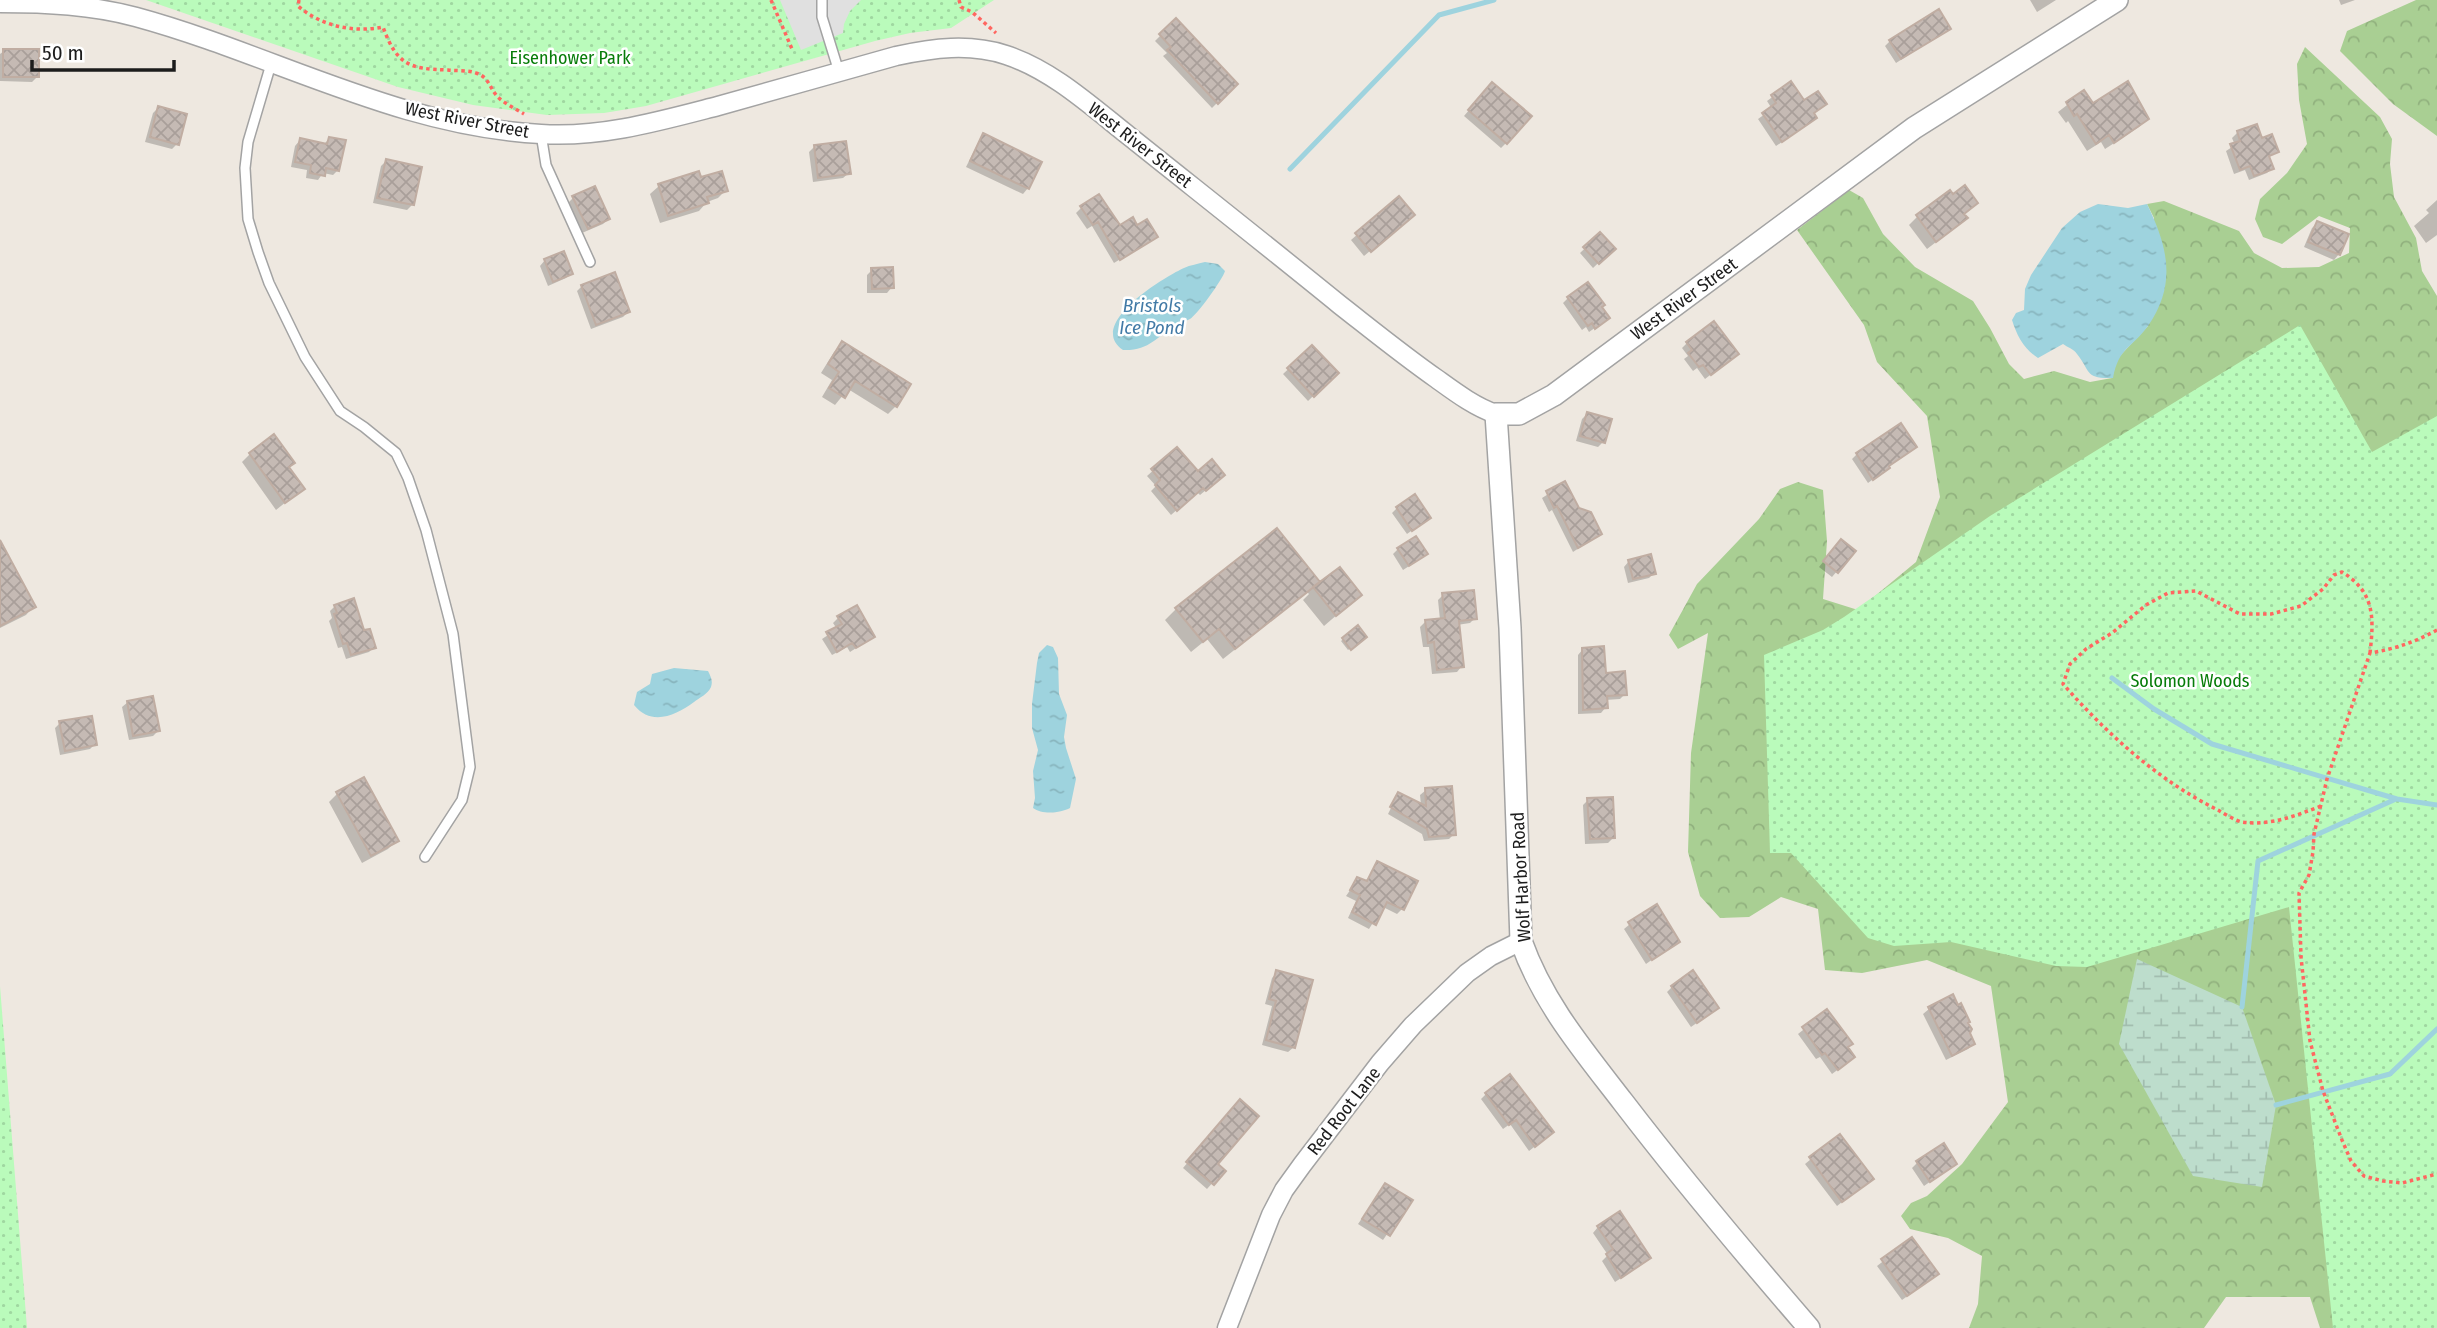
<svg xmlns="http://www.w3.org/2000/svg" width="2437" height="1328" font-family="'Fira Sans Condensed',sans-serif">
  <defs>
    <pattern id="forest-crowns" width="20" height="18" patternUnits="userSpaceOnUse" patternTransform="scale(1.75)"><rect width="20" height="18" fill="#a9cf93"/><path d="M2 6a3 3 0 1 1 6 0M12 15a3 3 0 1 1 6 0" fill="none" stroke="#91b17e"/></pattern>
    <pattern id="wetland-marsh" width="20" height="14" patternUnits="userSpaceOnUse" patternTransform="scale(1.75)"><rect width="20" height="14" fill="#bdddcc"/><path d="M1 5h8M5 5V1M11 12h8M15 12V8" fill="none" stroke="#a2bdaf"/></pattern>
    <pattern id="park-dots" width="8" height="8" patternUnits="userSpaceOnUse" patternTransform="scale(1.75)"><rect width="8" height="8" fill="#bafbbb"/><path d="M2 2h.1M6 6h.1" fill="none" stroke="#9fd7a0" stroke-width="1.8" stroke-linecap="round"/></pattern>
    <pattern id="water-ripples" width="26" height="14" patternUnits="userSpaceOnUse" patternTransform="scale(1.75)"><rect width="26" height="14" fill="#9ed3de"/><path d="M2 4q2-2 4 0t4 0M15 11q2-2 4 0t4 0" fill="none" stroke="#88b5be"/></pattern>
    <pattern id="building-cross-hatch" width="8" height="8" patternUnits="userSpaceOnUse" patternTransform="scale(1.75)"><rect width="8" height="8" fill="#c5bab4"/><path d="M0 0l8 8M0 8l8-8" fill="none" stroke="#a99f9a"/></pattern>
  </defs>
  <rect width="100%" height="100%" fill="#eee8e0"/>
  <path fill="url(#forest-crowns)" d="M2416,0h21v136l-44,-32 -53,-53 7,-20z
    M2305,47l75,70 12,22 -2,25 4,33 22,41 6,33 15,25v1032h-117l-10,-31h-84l-22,31h-235l9,-24 4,-48 -34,-18 -38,-9 -9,-13 10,-13 16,-7 35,-32 46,-62 -17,-116 -64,-26 -65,13 -37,-3 -7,-61 -37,-12 -32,20 -29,1 -20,-22 -12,-44 3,-99 17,-120 -30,16 -9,-14 28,-51 62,-65 21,-30 18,-7 25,8 4,51 -4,58 35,11 58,-48 24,-65 -13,-81 -50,-54 -13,-37 -67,-95 52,-40 14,8 20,36 32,33 58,34 17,27 19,36 15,15 30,-8 36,11 22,-4 5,-19 31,-33 6,-108 -7,-14 17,-3 75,30 15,22 28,15 37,-1 30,-14 1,-25 -31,-12 -37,28 -19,-7 -8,-18 5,-20 27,-26 20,-29 -8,-44 -2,-36z"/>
  <path fill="url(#wetland-marsh)" d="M2137,959l105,48 34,98 -14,82 -69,-11 -74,-132z"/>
  <path fill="url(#park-dots)" d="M146,0h848l-43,28 -41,5 -35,8 -229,65 -42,7 -57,2 -74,-10 -75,-18z
    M2300,325l72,127 65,-36v912h-104l-44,-421 -202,60 -31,-1 -105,-24 -57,4 -26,-8 -77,-85h-21l-6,-198 59,-25 21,-13 146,-101z
    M0,986l27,342h-27z"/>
  <path fill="#e0e0e0" d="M780,0h81l-11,11 -6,13 -1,9 -42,17z"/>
  <path fill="url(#water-ripples)" d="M2098,204l30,4 19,-4c21,43 30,80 1,122 -17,23 -29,21 -35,52 -29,1 -22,-7 -36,-24 -3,-5 -10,-7 -14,-10l-25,14c-14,-9 -21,-22 -26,-38l4,-7 8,-3 1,-21 6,-14 31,-47 18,-16z
    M1205,262l13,2 7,7c-2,8 -28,44 -35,48 -5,3 -10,3 -15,6 -18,12 -26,26 -52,25 -37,-25 39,-72 61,-82 6,-3 14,-4 21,-6z
    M1047,645l6,2 5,11 1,36 8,21 -3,22 2,11 10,31 -6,29c-9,5 -28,7 -37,0l2,-10 -2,-27 5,-21 -6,-22v-24l5,-41 2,-10z
    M674,668l34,3c3,6 5,10 3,16 -3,7 -12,11 -17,15 -18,13 -42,25 -60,3l3,-13 13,-8 2,-10z"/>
  <path fill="#0003" d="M2030,0h26l-19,12z
    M2339,0h16l-14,5z
    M1175,21l61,63 -24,24 -49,-52 4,-3 -12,-12z
    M1949,29l-53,34 -11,-17 5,-5z
    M4,51l33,26 -5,5 -32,-1v-27z
    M1791,83l21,30 -2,10 -34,23 -18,-27 14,-10 -5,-8z
    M1487,89l19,54 -5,5 -37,-32z
    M2084,92l9,14 54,13 -8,8 -34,22 -4,-7 -14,9 -19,-30 -2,2 -8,-11z
    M158,108l19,36 -5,5 -27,-7 8,-29z
    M2256,126l5,14 16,12 -9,6 4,10 -5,5 -18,7 -4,-10 -11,4 -8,-23 9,-6 -3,-7 5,-5z
    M984,135l44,53 -5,6 -57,-27 13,-26z
    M330,138l8,32 -5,5 -10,-2 -5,7 -12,-2 1,-8 -16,-3 4,-21 5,-6 24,4z
    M814,147l35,26 -6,5 -30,4 -4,-30z
    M386,161l26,44 -5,5 -34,-7 8,-37z
    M698,173l2,6 26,11 -8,8 -11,4 -8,9 -39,12 -10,-29 9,-8z
    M573,198l35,21 -5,5 -21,9 -14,-30z
    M1399,198l8,22 -43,36 -13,-16z
    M2437,200v35l-11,8 -12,-17 15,-13 -3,-3z
    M1976,203l-13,12 3,3 -9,8 -30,23 -18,-24 8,-8z
    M1082,207l37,20 37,10 -42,26 -22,-37 -5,3 -11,-16z
    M2317,223l22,31 -5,6 -30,-13 8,-19z
    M1600,234l13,15 -20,19 -13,-15z
    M545,260l26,13 -5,5 -18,8 -8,-20z
    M872,270l20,17 -5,6h-20v-18z
    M582,286l46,26 -5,5 -32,12 -14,-38z
    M1568,298l32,9 2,16 -13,9 -3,-5 -4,3 -19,-27z
    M1687,343l44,16 -26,20 -8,-11 -4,3 -9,-12 4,-3 -6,-8z
    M842,344l54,62 -8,8 -40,-25 -13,16 -13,-8 10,-17 -11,-7 13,-21z
    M1312,347l25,26 -29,28 -25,-27z
    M1587,414l16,28 -5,5 -22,-6 6,-22z
    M1177,449l21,24 20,7 -18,15 -3,-3 -26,23 -20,-24 5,-5 -9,-10z
    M250,454l38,14 14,21 -26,21 -34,-48z
    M1857,454l30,12 1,2 -20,15 -16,-24z
    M1564,484l14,26 22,24 -27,18 -21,-42 -3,2 -7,-14z
    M1397,508l32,10 -22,16 -15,-21z
    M0,543l34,63 -8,9 -26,13z
    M1836,546l18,5 -22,26 -13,-10z
    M1398,549l22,10 -17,11 -10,-16z
    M1629,561l25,12 -5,5 -21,5 -4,-16z
    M1339,569l21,26 -36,31 -21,-26 6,-6 -2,-2 -84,67 -16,-20 -16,13 -26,-32 11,-11 136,-22 2,2z
    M1443,595l32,23 -5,5 -13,2 5,41 -5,6 -25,2 -3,-27h-6l-3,-20 6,-6 14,-1 -2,-20z
    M335,606l39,41 -5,5 -23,7 -4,-12 -4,1 -9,-27 3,-3 -2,-7z
    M838,618l35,19 -23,15 -3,-5 -15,8 -10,-16 15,-10 -4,-6z
    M1358,627l7,9 -17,14 -7,-9z
    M1583,649l42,45 -5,5 -15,1 1,7 -5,6 -23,1v-59z
    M128,702l30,29 -5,5 -24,4 -7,-33z
    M60,723l35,21 -5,5 -30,6 -5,-27z
    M1426,790l28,44 -5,5 -25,2 -2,-7 -34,-20 10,-20 23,11 -1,-10z
    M337,794l59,47 -8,8 -26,14 -33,-61z
    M1588,800l26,37 -6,6 -23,1 -2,-39z
    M1378,863l24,46 -5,5 -14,-7 -14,22 -21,-11 8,-17 -10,-5 12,-17 7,4z
    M1630,924l48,17 -32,23 -22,-35z
    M1277,972l17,75 -6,5 -26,-7 10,-39 -7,-2 7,-26z
    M1672,987l40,25 -21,15 -24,-35z
    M1952,997l15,26 6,21 -5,5 -22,11 -23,-46 6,-5z
    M1827,1011l19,37 2,14 -16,12 -12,-17 -4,2 -18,-25z
    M1486,1094l61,43 -18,14 -19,-27 -7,5 -22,-30z
    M1235,1107l-19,58 7,6 -16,18 -24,-21z
    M1839,1136l27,47 -29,23 -32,-42z
    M1917,1163l38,1 -31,22 -12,-18z
    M1385,1185l25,16 -27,39 -25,-16z
    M1598,1227l46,36 -29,19 -13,-21 6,-6 -15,-22z
    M1912,1239l19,40 -29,21 -25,-34z"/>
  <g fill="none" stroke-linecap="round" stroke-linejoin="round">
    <path stroke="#9ed3de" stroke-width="5" d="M1290,169l149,-154 55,-15
      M2112,678l42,31 58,35 185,55 40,6
      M2242,1007l16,-146 138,-62
      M2276,1105l114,-31 47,-45"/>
  </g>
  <path fill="url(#building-cross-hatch)" stroke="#c0ada2" stroke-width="2" d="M1939,9l12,20 -50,30 -12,-19z
    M1176,18l62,66 -20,20 -51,-54 4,-3 -12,-13z
    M3,49h36v28h-36z
    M1791,81l13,19 14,-9 9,13 -13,9 3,5 -35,24 -20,-29 14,-10 -5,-8z
    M2128,81l21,38 -35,24 -5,-8 -13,9 -19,-30 -3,2 -8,-14 18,-12 9,13z
    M1492,82l40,34 -25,28 -39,-34z
    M158,106l29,8 -8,31 -29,-8z
    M2257,124l5,14 10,-4 7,18 -10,4 5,13 -20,7 -4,-10 -10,4 -10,-26 10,-3 -3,-10z
    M983,133l59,29 -13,27 -59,-28z
    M329,137l17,3 -7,31 -13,-3 -1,8 -15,-3 1,-8 -16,-3 5,-24 27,6z
    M846,141l5,33 -33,4 -4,-33z
    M386,159l36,8 -8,38 -37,-7z
    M699,171l2,6 21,-6 6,20 -21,6 2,6 -41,13 -10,-32z
    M1965,185l13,18 -14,11 4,4 -32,24 -20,-27 34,-25 3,4z
    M595,186l15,33 -22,10 -16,-33z
    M1099,194l21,31 13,-8 4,8 10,-6 11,18 -38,23 -22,-38 -5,3 -13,-19z
    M1399,196l16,19 -44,37 -16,-19z
    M2317,221l32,13 -9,21 -32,-13z
    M1600,232l16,17 -17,15 -16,-17z
    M564,251l9,23 -20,8 -9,-23z
    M893,267l1,21 -22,1 -1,-21z
    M615,272l15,40 -34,13 -15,-40z
    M1588,282l17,23 -3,2 8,11 -15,11 -3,-6 -4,3 -21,-29z
    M1714,321l25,33 -28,21 -8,-10 -4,2 -11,-14 4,-3 -6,-8z
    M842,341l69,43 -14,23 -42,-26 -10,17 -16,-10 10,-16 -11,-8z
    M1312,345l27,28 -25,24 -27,-29z
    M1587,412l25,7 -7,24 -25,-7z
    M1901,423l16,24 -28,19 1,2 -17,12 -17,-27z
    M274,434l21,29 -6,4 16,22 -20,14 -36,-50z
    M1177,447l21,24 14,-12 13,16 -19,16 -3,-3 -26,23 -22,-26 5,-5 -9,-11z
    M1565,481l14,27 12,4 11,22 -24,14 -21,-42 -3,2 -8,-17z
    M1415,494l16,24 -19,13 -16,-24z
    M1277,528l43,54 -85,67 -16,-20 -16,13 -28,-34z
    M1416,536l12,18 -19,12 -12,-18z
    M1841,539l15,12 -18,22 -15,-12z
    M0,540l36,67 -36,19z
    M1651,554l5,20 -23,5 -5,-19z
    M1340,567l22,28 -26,21 -23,-29z
    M1474,590l3,29 -18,2 5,46 -27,3 -3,-28 -6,1 -3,-23 20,-2 -3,-25z
    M354,598l10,32 6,-1 6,19 -25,7 -4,-12 -4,1 -9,-30 3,-1 -3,-8z
    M857,605l18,32 -19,11 -4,-5 -15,9 -11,-20 16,-8 -5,-8z
    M1358,625l9,12 -16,13 -9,-12z
    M1604,646l2,27 19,-2 2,24 -20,1 1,12 -25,2 -1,-62z
    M153,696l7,35 -27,5 -6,-35z
    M92,716l5,29 -32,6 -6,-30z
    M364,777l35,64 -28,15 -35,-64z
    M1452,786l4,49 -27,2 -2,-8 -37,-22 8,-15 28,14 -1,-18z
    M1613,797l2,41 -25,1 -3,-41z
    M1377,861l41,20 -14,29 -17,-8 -11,23 -24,-13 8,-17 -10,-5 7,-13 10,4z
    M1657,904l23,38 -28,18 -24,-38z
    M1276,970l37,10 -18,68 -29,-8 10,-39 -7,-2z
    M1693,970l26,38 -22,15 -26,-37z
    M1953,994l5,11 3,-2 9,19 -2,1 4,6 -2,4 5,11 -23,12 -24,-49z
    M1827,1009l26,35 -5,3 7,10 -17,13 -13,-17 -3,2 -20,-28z
    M1510,1074l44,58 -19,15 -19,-27 -7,5 -24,-32z
    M1240,1099l19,17 -41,48 8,7 -12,14 -28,-23z
    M1840,1134l34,45 -32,23 -33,-45z
    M1944,1143l13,21 -27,18 -14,-21z
    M1385,1183l28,17 -23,36 -28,-17z
    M1620,1211l31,47 -30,20 -15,-24 7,-5 -16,-23z
    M1912,1237l27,37 -32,22 -26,-37z"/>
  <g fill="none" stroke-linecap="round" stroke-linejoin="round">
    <g stroke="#a3a3a3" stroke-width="12">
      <path id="service" d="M822,0v17l17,55
        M271,64l-23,78 -3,26 3,51 10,33 11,31 36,74 35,54 24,16 32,26 12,25 18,52 27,104 17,133 -8,33 -37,57
        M541,134l5,31 44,97"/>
    </g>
    <g stroke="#a3a3a3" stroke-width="21">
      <path id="minor" d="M0,3c46,0 92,2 136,14 136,37 262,110 405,117 60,4 119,-13 177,-28 59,-16 119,-34 178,-50 37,-8 73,-13 110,-1 46,15 85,51 123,81 70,56 141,112 211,169 32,25 64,51 97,74 18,13 38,28 59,35
        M1227,1328l44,-113 13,-25 18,-25 78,-102 33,-38 54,-52 24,-17 30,-15"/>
    </g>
    <g stroke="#a3a3a3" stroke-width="24">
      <path id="tertiary" d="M1809,1328c-64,-74 -127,-149 -186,-226 -40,-52 -80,-99 -102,-161l-11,-313 -14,-214h23l35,-19 360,-267 203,-128"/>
    </g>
    <path stroke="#ff6660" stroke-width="3.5" stroke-dasharray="3.5 3.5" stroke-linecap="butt" d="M299,0l-1,6c23,20 55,27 85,21 14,38 26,42 65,43 9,1 20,0 28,3 13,4 13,14 21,23 6,7 19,13 27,18
      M771,0l21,49
      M959,0l2,7 11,5 24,21
      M2437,630c-22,12 -42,19 -67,23l-43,126 -13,55 -1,18 -4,23 -10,18 2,64 9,84 13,50 19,49 9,21 13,15 19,5 19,2 35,-9
      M2321,806c-26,10 -51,20 -79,16 -8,-2 -17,-8 -24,-12 -59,-29 -112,-77 -155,-126l7,-20 16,-15 26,-16 34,-28 22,-12 28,-2 44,23h31l30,-8 22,-17 11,-14 8,-3c33,20 32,46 28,81"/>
    <use href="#service" stroke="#fff" stroke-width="9"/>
    <use href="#minor" stroke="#fff" stroke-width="18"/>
    <use href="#tertiary" stroke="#fff" stroke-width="21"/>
  </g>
  <g text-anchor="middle" stroke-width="5" stroke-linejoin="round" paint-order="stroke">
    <g font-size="18" fill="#077c09" stroke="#fff">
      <text x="570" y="64">Eisenhower Park</text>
      <text x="2190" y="687">Solomon Woods</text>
    </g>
    <g font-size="18" fill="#1c1c1c" stroke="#fff">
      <text transform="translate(467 120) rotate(11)" y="6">West River Street</text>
      <text transform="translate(1140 145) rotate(38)" y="6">West River Street</text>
      <text transform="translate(1684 299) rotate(-36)" y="6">West River Street</text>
      <text transform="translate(1521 877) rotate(-93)" y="6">Wolf Harbor Road</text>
      <text transform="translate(1344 1111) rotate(-52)" y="6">Red Root Lane</text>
    </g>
    <g font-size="19" font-style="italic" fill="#427aa6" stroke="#fff">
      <text x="1152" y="312">Bristols<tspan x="1152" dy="22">Ice Pond</tspan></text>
    </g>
  </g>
  <path d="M32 60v10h142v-10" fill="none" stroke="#1c1c1c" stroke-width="3.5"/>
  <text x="42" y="60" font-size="21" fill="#1c1c1c" stroke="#ffffff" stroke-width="5" paint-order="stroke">50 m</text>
</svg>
